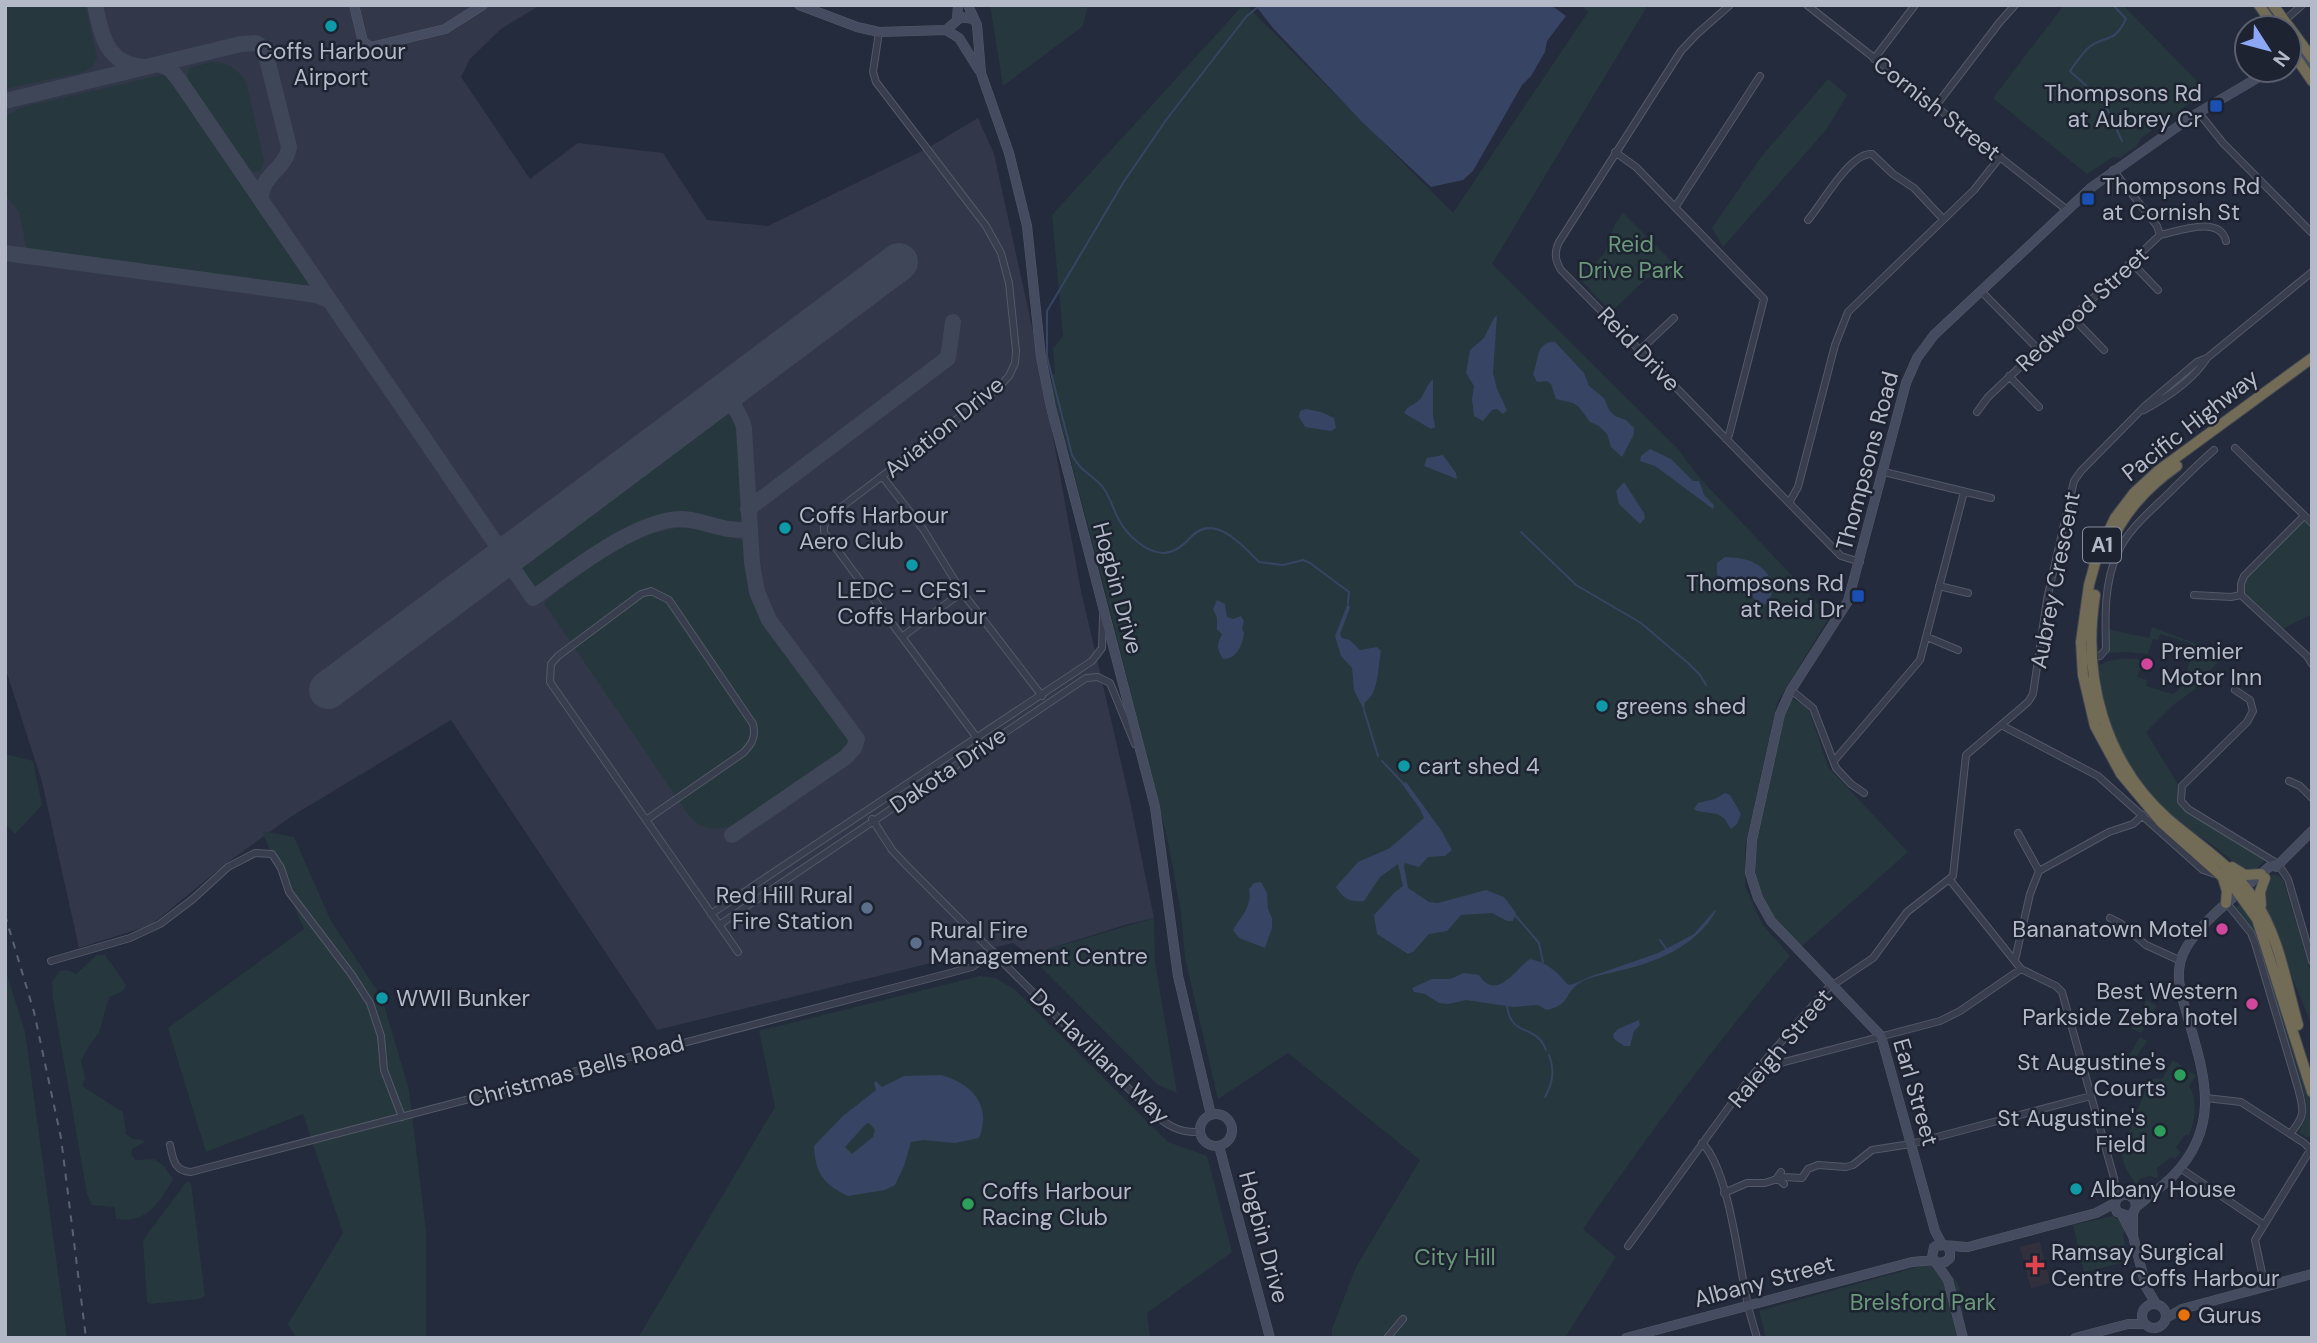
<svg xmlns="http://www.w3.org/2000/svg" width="2317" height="1343" font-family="'DM Sans',sans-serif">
  <rect width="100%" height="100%" fill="#242b3c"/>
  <path fill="#33303e" d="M2040,1242l10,41 -19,5 -11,-41z"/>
  <path fill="#323849" d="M5,5h535l-39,24 -31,30 -9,18 69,102 48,-36 85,10 44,67 61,6 158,-77 52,-31 16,36 44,200 43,237 49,210 24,117 -26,6 -99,31 -16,-12 -356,87 -206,-310 -159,96 -64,46 -77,63 -72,23 -37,-166 -37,-115z"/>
  <path fill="#26383d" d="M5,5h80l12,52c-2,8 -5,11 -13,15l-79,17z
    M990,5h98l-5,21 -80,60z
    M1243,5h3l207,208 135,-201 -7,-7h67l-156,259 185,184 21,28 132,140 -53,87 -32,145v38l17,38 28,32c-74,87 -142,179 -207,273l33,28 -51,81h-233v-9l24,-62 64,-107 -132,-107 -70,46 -33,-141 -4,-46 -14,-75 -64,-255 -50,-188 -2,-17 2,-4 2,1 -2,-26 10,-12 -11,-121z
    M2064,5h59l74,76 6,13 -62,44 -4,8 -18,12 -6,-1 -26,17 -94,-76z
    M212,62c18,1 27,7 35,23l17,76 -4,10 -7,1 -6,-4 -60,-88 2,-12z
    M165,74l6,5 133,194 4,7 -2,5 -6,2 -273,-37 -8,-38 -11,-14 -3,-13v-68l14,-9z
    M1828,79l19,16 -21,35 -103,117 -11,-19 49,-71z
    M1623,213l64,64 -40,1 -36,34 -31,-33 24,-25 11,-30z
    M719,406l13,3 8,13 6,103c-20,-4 -43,-13 -64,-11 -57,6 -103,42 -148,74l-15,-21 2,-13z
    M2304,516l8,7v91l-32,16 -39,-35 3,-19z
    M678,528l22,1 44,12 9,60 12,25 84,111 -2,9 -8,8 -103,70c-17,7 -33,7 -46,-7l-146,-214c39,-33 82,-68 134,-75z
    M2152,627l45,17 25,13 -27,32 -22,16 -27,27 33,54 -1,16 6,8 81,50 -10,10 -10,1c-12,-9 -22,-19 -34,-27 -13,-9 -28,-16 -40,-27 -41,-40 -70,-94 -72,-152 13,-6 30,-9 45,-4l-7,16 10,3 -1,6 26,8c12,-5 11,-12 15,-24 3,-12 9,-14 3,-27l-30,-9 -2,6 -5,-1 -5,15 -21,-2 -19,1 -1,-24 42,9z
    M1791,698l15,8 4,7 18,54 80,85 -107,95c-17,-19 -35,-36 -43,-61 -12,-38 17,-133 26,-175z
    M5,754l28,7 9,44 -27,29 -10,-11z
    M262,831l32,6 37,84 51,77 27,92 17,141v107h-130l-8,-14 55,-91 -40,-119 -97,38 -38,-124 136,-99z
    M2272,875h5l6,5 29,95v51l-49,-121 1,-21z
    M2241,904l8,10 13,26 50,165v31l-6,1 -7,-5 8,-17 -1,-14 -49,-163 -22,-31z
    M1154,918l1,44 22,131 -19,-8 -129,-130z
    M97,955h8l21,30 -3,6 -14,6 -10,36 -11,14 -7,14 4,17 -3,8 41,26 3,22 7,5 9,1 3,2 -13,7 -1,5 4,6 19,-1 10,7 9,13c-14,23 -25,45 -57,40l-1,-12 -23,-2 -5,-11 -34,-195 -1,-17 8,-11 7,-1 9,4z
    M5,968l20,64 42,306h-62z
    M980,976l16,2 19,12 153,152 39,14 25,96 -85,61 3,25h-512l137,-231 -16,-76z
    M2147,1000l10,6 -16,27 -10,-5z
    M2140,1037l7,4 -20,29 -5,-3z
    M2173,1060l23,16 -7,10c9,12 6,36 0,49h-4l-9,12 4,5 -5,7 -4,-2 -14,11 1,9 -2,1 -6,-2 -11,3 -1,8c-11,-16 -15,-20 -17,-41h8l1,-4 -4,-1 22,-59 6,-4 8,1z
    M187,1181l4,2 14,113 -7,3 -47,5 -4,-2 -4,-62z
    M2113,1216l10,7 2,6 -2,6 6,26 -45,11 -11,-47z
    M1932,1263l23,16 4,7 8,52h-201l-7,-27z"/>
  <path fill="#384463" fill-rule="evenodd" d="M1255,5h296l15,11 -19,25 -2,11 -14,24 -9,9 -49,86 -10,9 -32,7 -69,-65 -89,-94z
    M1497,315l-4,58 4,16 10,21 -4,4 -6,-5 -5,1 -9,11 -9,-5 -2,-17 2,-13 -8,-13 4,-23 14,-12 10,-20z
    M1550,342h5l29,31 5,13 15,12 5,12 6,6 11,4 8,8v6l-12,23 -11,-10 -4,-13 -8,-8 -9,-4 -11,-15 -6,-4 -17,-4 -5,-15 -4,-3 -10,1 -4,-8c6,-13 2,-27 17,-32z
    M1433,379v36l2,12 -4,2 -27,-16c4,-7 6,-6 13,-11 7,-5 9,-17 16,-23z
    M1306,409l15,3 13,6 2,10 -5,3 -26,-4 -6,-10 1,-6z
    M1650,449l21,10 22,22h6l5,14 10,10 -1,4 -58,-43 -15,-5 1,-5z
    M1443,455l13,18 1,6 -33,-13 3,-8z
    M1624,482l20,31 1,5 -5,6 -21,-20 -3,-13z
    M1725,557c22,1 39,5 48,27l-2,12 -5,8h-7l-16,-18 -14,-4 -12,-7v-12z
    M1217,600l8,4 2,13 6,2 8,-3 3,5 -2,8 2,4c-1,11 -8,27 -21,26 -7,-12 -6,-14 -1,-25l-5,-4v-12l-4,-9z
    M1348,603l2,5 -10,26 2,4 8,2 10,10 17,-3 4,4c-3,14 -2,43 -16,51l-1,8 -10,-20 -2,-22 -11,-12 -6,-20z
    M1406,782l35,48 11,20 -7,6 -17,1 -9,10 -14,-4 -1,3 4,22 21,14 9,1 48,-13 18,7 12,16 -3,8h-6l-15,-8 -31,2 -14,16 -18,3 -16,18 -5,2 -31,-20 -3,-19 21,-23 8,-6 -5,-22 -18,13 -16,24c-15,1 -20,-2 -28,-14l22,-25 32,-14 34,-30 -4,-9 -18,-25z
    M1725,793l5,2 11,19 -4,10 -6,5 -7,-11 -7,-4 -20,-3 -3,-2 4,-6 17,-4z
    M1261,882l6,11 1,16 4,9v10l-7,20 -26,-10 -6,-8c7,-13 20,-23 16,-41l5,-6z
    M1715,910l1,1c-19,35 -61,52 -98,60 -11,3 -27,5 -37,11 -18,11 -9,22 -34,28l-9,-5 -25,2 -47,-7 -18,4 -9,-1 -14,-9 -11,-2 -2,-4 20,-9h18l14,-6 15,2c18,28 38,-8 51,-16 16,3 28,13 38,26 10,-1 20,-9 30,-11l60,-21 36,-19z
    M1639,1020l1,5 -6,6 -4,15h-6l-10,-7 -1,-5 5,-5z
    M941,1075c32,9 51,31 38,63l-24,5 -32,-3 -12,2 -7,24 -9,19 -10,5 -37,6c-24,-11 -33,-23 -34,-50l29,-30 33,-26 -2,-7 2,-2 6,6 22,-11zM869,1123l6,7 -2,7 -21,17 -7,-7 21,-23z"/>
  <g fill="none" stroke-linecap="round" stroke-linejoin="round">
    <path stroke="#384463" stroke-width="2" d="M1260,5l-14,12 -80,103 -43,63 -76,128v46l25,98c10,18 18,18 30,31 8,10 11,23 17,34 8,15 28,34 46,33 11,-1 20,-9 27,-17 23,-23 51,10 67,26l24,3 20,-5 7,3 39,29 -1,11
      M2113,5l13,14c-13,27 -22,15 -39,30 -6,6 -12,15 -17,22l34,31 18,39
      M1521,532l55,53 65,38 47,40 12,12 6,10
      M1364,710l14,46
      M1382,761l21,22
      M1515,915l24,28 4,19
      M1660,940l7,10
      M1507,1006c4,32 29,17 39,44
      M1545,1097c8,-15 10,-26 4,-42"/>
    <path stroke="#3f4658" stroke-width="16" d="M95,5c7,31 11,59 49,62
      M159,64l11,5 9,11 354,518c37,-26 102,-78 147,-79 16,0 28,6 43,9 8,2 18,2 27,2
      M5,101l236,-57 15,-1 8,6 2,6 23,92c-3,22 -29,29 -28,52
      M5,253l312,42 12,5
      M713,401l11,-1 9,5
      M748,509l200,-151 5,-36
      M492,567l6,-12 -2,-11
      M514,570l-3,-12 7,-11
      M732,835l114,-78 8,-9 3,-9 -88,-119 -12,-28 -5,-29 -8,-135c-3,-16 -18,-25 -10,-42"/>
    <path stroke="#3f4658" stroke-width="38" d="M328,690l571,-428"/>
    <g stroke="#535967" stroke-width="8">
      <path id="street" d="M1730,5l-33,29 -16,17 -122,191c-5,10 -4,18 2,28l280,286 19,6
        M1807,5l260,205
        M2283,22l19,-17
        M879,32l-6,40 3,10 110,144 15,27 8,30 7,68 -1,12 -6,13 -11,12 -167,127 -7,11v6l159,214
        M1874,59l41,-54
        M1935,107l64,-84 16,-18
        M2199,113l24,30 89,90
        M1615,152l21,15 128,132 -35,136 -3,4
        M2113,170l44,56 3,9
        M1676,206l84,-130
        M1808,220c14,-16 42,-68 64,-66l21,20 21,14 29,31
        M2160,235c19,-4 60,-20 66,6
        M2131,262l27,28
        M1981,291l57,58
        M2073,318l31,32
        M1640,350l34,-32
        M2009,376l30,31
        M2144,410c22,-12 50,-31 63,-52
        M1977,412l11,-15 172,-162
        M2235,448l77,75
        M1884,472l107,26
        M882,476l41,53 39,63 80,104
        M1789,503l9,-16 37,-142 13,-33 126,-122 26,-33
        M2304,516l-60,60 -3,8v11l66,61 5,8
        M1939,586l29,7
        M2194,595l37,2 10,-2
        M902,637l60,-45
        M1927,637l31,13
        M2089,658l11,-2 6,-7c-1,-32 -2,-67 12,-97 11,-24 34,-42 53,-61 14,-14 28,-28 43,-41
        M1791,690l22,18 23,60 15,16 13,9
        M2235,690l15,10 3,11 -6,11 -65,64 -1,15 7,8 90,55 10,15 24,82
        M2001,725l97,51 105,94 12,4
        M1834,761l86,-101 44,-168
        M2289,781l11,5 12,12
        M872,819l20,31 14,15 245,246c15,14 28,22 48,21
        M646,820l97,-67c9,-9 13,-16 10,-29l-84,-124 -18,-9 -10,3 -83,62 -7,8 -1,18c63,90 125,180 188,270
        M2018,833l21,38
        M1950,880l71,89 35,17 6,6 52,186 3,21
        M2230,907l21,26 4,10 43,145c6,23 8,27 -8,46
        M711,914l381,-253 10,-13 1,-32
        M2110,918l10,5 26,22 35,16
        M719,925l367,-247 12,-1 12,6 25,61
        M2015,960l15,-66 9,-23 70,-39 24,-8 10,-9
        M51,961l79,-23 30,-14 33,-25 35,-32 27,-14 17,1 9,14 8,24 63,83 18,28 11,33 3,34 18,47
        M1765,1062l12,2 163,-43 20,-10 61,-42
        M2206,1098l35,4 63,41 8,8
        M1702,1143c26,25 36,115 44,152 2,14 7,29 11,43
        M170,1145c3,14 4,26 21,27l759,-199 22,-6 22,-15
        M2180,1168l83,56
        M1781,1172l-4,6 7,6
        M1724,1193l23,-10h18l18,-6 19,1 6,-9 10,-4 28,2 7,-2 19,-15 39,-6 180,-48
        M1628,1246l122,-168 77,-89 46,-31 34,-46 46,-36 13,-121 62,-53 5,-8 14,-95 27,-118 7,-10 64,-65 52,-44 10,-4 105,-86
        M2265,1287l-10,-47 57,-93
        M1387,1338l16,-19"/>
    </g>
    <g stroke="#535967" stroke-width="10">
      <path id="secondary" d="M354,5l9,37 8,5 74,-18 38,-24
        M799,5l58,22 22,5 67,-2 13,8 20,32
        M968,5l9,20 4,48 28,80 18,73 14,131 10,50 104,400 23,169 33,139
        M957,19l1,-14
        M946,30l15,-13 12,2
        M2296,56l9,4 7,7
        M2289,60l9,-8 -3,-15
        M2276,867l36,-36
        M1200 1130a16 16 0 1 1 32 0a16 16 0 1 1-32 0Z
        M1219,1146l51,192
        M2122,1215l11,21 13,51 10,17
        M2128,1216l-11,-4c-5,-10 1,-19 12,-17l6,5 1,7
        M2133,1236v-23l3,-6c13,-11 26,-20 37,-31 51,-53 30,-104 13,-165 -6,-20 -11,-38 -3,-57 14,-31 61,-65 86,-87l9,-3
        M1942,1244l-7,-13 -54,-195 -110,-115 -13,-23 -8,-25 2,-33 28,-126 11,-24 57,-89 58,-218 11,-25 17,-23 158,-148 99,-70 80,-47
        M1938,1263l7,-1 5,-4v-7l-3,-5
        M2142 1316a12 12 0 1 1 24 0a12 12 0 1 1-24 0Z
        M2166,1318l16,-9 130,-35
        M1626,1338l286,-76 22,-2
        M1963,1338l-15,-58 -16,-23 2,-10c7,-4 24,0 34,0l128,-34 19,-10
        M2075,1338l53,-14h17"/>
    </g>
    <g stroke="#404654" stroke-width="12">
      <path id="highway" d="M2259,5l16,23
        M2273,5l39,53
        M2289,47l23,34
        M2312,358l-153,112 -25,23 -19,25 -18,38 -8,29 -8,57 2,33 12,51 26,48 41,49 72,64 23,32 55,173
        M2108,549c15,-36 38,-61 69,-83
        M2095,595c-13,82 9,167 73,224 30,26 64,46 86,80 25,36 32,84 44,126
        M2232,867l13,8 16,-1
        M2223,878l4,13 -1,12
        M2261,905l-1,-13 5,-14"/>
    </g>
    <use href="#street" stroke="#383e4d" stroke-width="6"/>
    <use href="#secondary" stroke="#464c5f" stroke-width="9"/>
    <use href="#highway" stroke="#726b55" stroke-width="10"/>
    <path stroke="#5a6173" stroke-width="2" stroke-dasharray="7 7" stroke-linecap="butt" d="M5,915l29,97 27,126 25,200"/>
  </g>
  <g fill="#0f9aa8" stroke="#1d2331" stroke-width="2.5">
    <circle cx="331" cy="26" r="7"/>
    <circle cx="785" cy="528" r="7"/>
    <circle cx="912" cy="565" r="7"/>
    <circle cx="1602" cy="706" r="7"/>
    <circle cx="1404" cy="766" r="7"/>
    <circle cx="382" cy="998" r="7"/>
    <circle cx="2076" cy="1189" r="7"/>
  </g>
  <g fill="#1a4fb4" stroke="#1d2331" stroke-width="2.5">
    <rect x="2209" y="99" width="14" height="14" rx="3.5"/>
    <rect x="2081" y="192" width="14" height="14" rx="3.5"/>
    <rect x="1851" y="589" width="14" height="14" rx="3.5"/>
  </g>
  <g fill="#d1479c" stroke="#1d2331" stroke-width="2.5">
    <circle cx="2147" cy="664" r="7"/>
    <circle cx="2222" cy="929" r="7"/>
    <circle cx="2252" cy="1004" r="7"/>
  </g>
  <g fill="#5c6f8a" stroke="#1d2331" stroke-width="2.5">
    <circle cx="867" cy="908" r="7"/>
    <circle cx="916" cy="943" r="7"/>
  </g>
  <g fill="#2e9e5b" stroke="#1d2331" stroke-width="2.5">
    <circle cx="2180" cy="1075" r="7"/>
    <circle cx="2160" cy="1131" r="7"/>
    <circle cx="968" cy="1204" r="7"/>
  </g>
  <path fill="#e0444e" stroke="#1d2331" stroke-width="2.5" d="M2031.5 1254.5h7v7h7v7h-7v7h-7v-7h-7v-7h7z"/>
  <circle fill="#e8710a" stroke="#1d2331" stroke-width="2.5" cx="2184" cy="1315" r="7"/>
  <g text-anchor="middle" stroke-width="5" stroke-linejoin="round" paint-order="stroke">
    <rect fill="#1d2331" stroke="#878c9b" stroke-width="2" x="2083" y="527.5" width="38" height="35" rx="5"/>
    <g font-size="21" font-weight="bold" fill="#b4b9c8">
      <text x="2102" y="552">A1</text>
    </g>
    <g font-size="23" fill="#b4b9c8" stroke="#1d2331" text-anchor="start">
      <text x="331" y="59" text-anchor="middle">Coffs Harbour<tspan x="331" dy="26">Airport</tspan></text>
      <text x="2202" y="101" text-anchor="end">Thompsons Rd<tspan x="2202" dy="26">at Aubrey Cr</tspan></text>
      <text x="2102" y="194">Thompsons Rd<tspan x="2102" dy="26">at Cornish St</tspan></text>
      <text x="799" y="523">Coffs Harbour<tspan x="799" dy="26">Aero Club</tspan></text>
      <text x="1844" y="591" text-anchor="end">Thompsons Rd<tspan x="1844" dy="26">at Reid Dr</tspan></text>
      <text x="912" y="598" text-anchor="middle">LEDC - CFS1 -<tspan x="912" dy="26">Coffs Harbour</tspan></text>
      <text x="2161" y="659">Premier<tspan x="2161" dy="26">Motor Inn</tspan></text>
      <text x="1616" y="714">greens shed</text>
      <text x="1418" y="774">cart shed 4</text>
      <text x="853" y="903" text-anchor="end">Red Hill Rural<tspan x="853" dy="26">Fire Station</tspan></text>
      <text x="2208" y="937" text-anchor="end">Bananatown Motel</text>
      <text x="930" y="938">Rural Fire<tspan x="930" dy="26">Management Centre</tspan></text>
      <text x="2238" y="999" text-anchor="end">Best Western<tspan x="2238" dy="26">Parkside Zebra hotel</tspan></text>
      <text x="396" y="1006">WWII Bunker</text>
      <text x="2166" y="1070" text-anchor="end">St Augustine's<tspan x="2166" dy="26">Courts</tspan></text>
      <text x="2146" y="1126" text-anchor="end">St Augustine's<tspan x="2146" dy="26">Field</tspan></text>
      <text x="2090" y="1197">Albany House</text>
      <text x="982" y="1199">Coffs Harbour<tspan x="982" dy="26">Racing Club</tspan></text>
      <text x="2051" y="1260">Ramsay Surgical<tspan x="2051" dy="26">Centre Coffs Harbour</tspan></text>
      <text x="2198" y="1323">Gurus</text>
    </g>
    <g font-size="23" fill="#b4b9c8" stroke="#1d2331">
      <text transform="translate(1937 108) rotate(38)" y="8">Cornish Street</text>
      <text transform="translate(2082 309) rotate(-43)" y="8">Redwood Street</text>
      <text transform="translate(1639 349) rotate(46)" y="8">Reid Drive</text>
      <text transform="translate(2190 425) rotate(-38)" y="8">Pacific Highway</text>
      <text transform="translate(944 427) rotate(-39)" y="8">Aviation Drive</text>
      <text transform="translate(1867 461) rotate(-75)" y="8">Thompsons Road</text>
      <text transform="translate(2055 580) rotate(-79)" y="8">Aubrey Crescent</text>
      <text transform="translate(1118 588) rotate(75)" y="8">Hogbin Drive</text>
      <text transform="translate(948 770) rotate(-34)" y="8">Dakota Drive</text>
      <text transform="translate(1780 1048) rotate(-50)" y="8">Raleigh Street</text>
      <text transform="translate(1100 1056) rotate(44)" y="8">De Havilland Way</text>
      <text transform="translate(576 1071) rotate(-15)" y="8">Christmas Bells Road</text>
      <text transform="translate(1916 1092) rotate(74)" y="8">Earl Street</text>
      <text transform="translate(1264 1237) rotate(75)" y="8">Hogbin Drive</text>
      <text transform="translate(1764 1281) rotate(-15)" y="8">Albany Street</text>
    </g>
    <g font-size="23" fill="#6b987b" stroke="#1d2331">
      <text x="1631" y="252">Reid<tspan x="1631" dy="26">Drive Park</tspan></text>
      <text x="1455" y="1265">City Hill</text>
      <text x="1923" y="1310">Brelsford Park</text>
    </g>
  </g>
  <rect width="2317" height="1343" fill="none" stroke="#b4b9c8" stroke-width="14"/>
  <g transform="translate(2268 49) rotate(126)"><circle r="33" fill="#1d2331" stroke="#595f6d" stroke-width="2"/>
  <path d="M0-5L12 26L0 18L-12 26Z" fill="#8ba7f5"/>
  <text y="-10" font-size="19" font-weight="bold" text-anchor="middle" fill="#b4b9c8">N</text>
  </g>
</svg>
